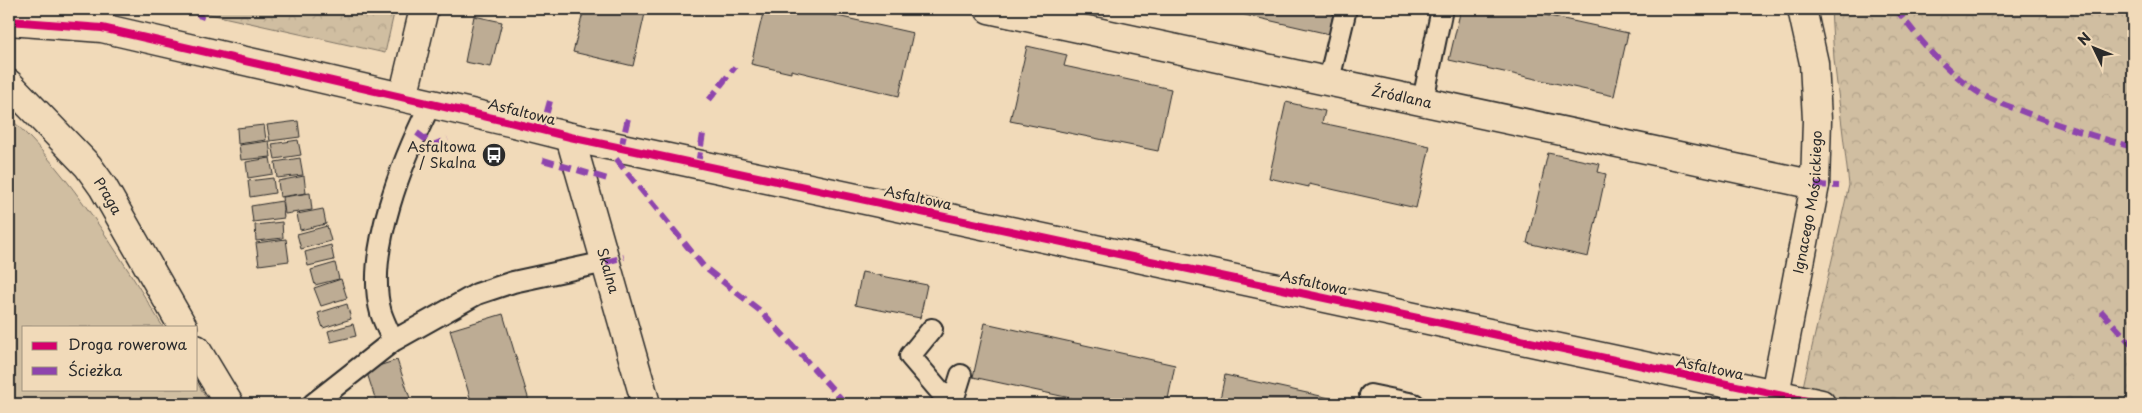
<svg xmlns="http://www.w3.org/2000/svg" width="2142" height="413" font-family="'Playpen Sans',sans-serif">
  <defs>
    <pattern id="forest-crowns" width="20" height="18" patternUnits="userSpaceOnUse" patternTransform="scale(1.25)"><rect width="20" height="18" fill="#d0bea1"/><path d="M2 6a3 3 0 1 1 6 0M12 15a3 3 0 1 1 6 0" fill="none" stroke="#b3a38b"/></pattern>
  </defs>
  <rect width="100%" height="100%" fill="#f1dab9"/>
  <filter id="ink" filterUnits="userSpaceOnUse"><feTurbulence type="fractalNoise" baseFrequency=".02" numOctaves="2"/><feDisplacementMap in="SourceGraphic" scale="10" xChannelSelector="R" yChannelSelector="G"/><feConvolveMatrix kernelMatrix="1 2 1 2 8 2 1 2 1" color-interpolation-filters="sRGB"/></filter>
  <g filter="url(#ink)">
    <path fill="#d0bea1" stroke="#7e7466" d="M9,117c63,59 109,136 154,210h-139v62h172v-8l14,23h-201z"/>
    <path fill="url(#forest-crowns)" stroke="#7e7466" d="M187,9h208l-10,44z
      M1831,9h302v395h-334l50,-219 -15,-126z"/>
    <path fill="#bdac94" stroke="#2b2b2b" d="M584,9h62l-13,57 -60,-14z
      M764,9h42l107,24 -14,63 -108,-26v3l-40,-9z
      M1219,9h115l-5,25z
      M1461,9h56l111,24 -14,63 -165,-36z
      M474,16l28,6 -11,45 -26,-5z
      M1027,46l40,9 -3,11 107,23 -13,62 -148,-30z
      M1286,102l39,9 -3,12 108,23 -14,62 -107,-24v3l-40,-9z
      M298,121l2,16 -30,4 -3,-16z
      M264,125l2,15 -28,4 -1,-16z
      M298,140l3,15 -26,4 -3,-15z
      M269,141l2,16 -30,3 -2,-15z
      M1548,153l52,11 -2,8 8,2 -18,83 -61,-14z
      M270,158l3,16 -25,4 -2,-16z
      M300,158l3,17 -26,3 -2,-16z
      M304,176l2,17 -26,4 -2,-16z
      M273,178l2,15 -25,4 -2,-16z
      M310,193l2,17 -27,4 -2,-17z
      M282,201l2,17 -31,4 -2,-16z
      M323,209l3,15 -26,6 -3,-16z
      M282,222l1,16 -27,3 -1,-16z
      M327,226l4,15 -30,8 -4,-15z
      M286,239l3,22 -30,4 -3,-22z
      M331,245l3,15 -26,6 -3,-14z
      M335,263l4,16 -24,6 -4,-15z
      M862,272l65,13 -7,33 -65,-13z
      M341,279l6,19 -26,8 -7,-18z
      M347,304l4,15 -28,9 -5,-15z
      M503,314l27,90h-58l-22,-74z
      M985,323l190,42 -8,39h-69l-125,-27z
      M353,324l3,12 -25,6 -3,-11z
      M397,360l15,44h-35l-11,-34z
      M1225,375l132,29h-138z"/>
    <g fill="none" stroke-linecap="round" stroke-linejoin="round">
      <g stroke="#2b2b2b" stroke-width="24">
        <path id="lane" d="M1329,80l17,-71
          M1423,100l19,-91
          M932,329l-22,27 41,48
          M393,341c-4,-9 -9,-19 -12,-28 -17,-60 23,-156 50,-210
          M1370,395l44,9
          M313,404l80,-63 84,-47 36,-12 93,-20
          M952,404l9,-29"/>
      </g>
      <g stroke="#2b2b2b" stroke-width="31">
        <g id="street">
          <path id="s1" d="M989,9l826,176"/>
          <path id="s2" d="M9,84l79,82 15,21 80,140"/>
          <path d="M403,97l21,-88"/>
          <path id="s3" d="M570,137l76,267"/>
          <path d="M196,349l33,55"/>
          <path d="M1775,394l46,10"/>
        </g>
      </g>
      <g stroke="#2b2b2b" stroke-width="31">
        <g id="secondary">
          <path id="s4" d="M9,21l93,7 412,95 56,14 1205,257 40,-209 2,-65 -3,-57 -12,-54"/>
        </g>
      </g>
      <use href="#lane" stroke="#f1dab9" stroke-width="20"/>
      <use href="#street" stroke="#f1dab9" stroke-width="28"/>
      <use href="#secondary" stroke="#f1dab9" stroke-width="28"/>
      <path stroke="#8e44ad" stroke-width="6" stroke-dasharray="12 6" stroke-linecap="butt" d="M195,9l6,8 -2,5
        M1896,9c22,29 46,58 76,79 16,12 34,17 52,24 36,14 72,25 109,35
        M709,100l26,-33
        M542,130l8,-29
        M417,133l16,12 15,-6
        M621,148l7,-30
        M616,159l88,108 59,46 83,91
        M543,160l68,20
        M698,164l5,-30
        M1815,185l24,1
        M606,262l18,-5
        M2101,311l32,35"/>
      <g stroke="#f1dab9" stroke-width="11">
        <path id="cycleway" d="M9,21l93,7 412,95 56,14 1251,267"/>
      </g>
      <use href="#cycleway" stroke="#d6006c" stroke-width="8"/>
    </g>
  </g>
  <defs>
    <g id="bus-disc" transform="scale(1.25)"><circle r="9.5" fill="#2b2b2b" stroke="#f1dab9"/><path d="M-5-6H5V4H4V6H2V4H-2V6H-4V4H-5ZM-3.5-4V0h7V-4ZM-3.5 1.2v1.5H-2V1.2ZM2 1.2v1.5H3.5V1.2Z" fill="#fff"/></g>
  </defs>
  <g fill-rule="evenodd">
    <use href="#bus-disc" x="494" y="155"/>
  </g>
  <g text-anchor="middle" stroke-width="4.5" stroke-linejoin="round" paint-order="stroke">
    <g font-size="14" fill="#2b2b2b" stroke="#f1dab9">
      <text dy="5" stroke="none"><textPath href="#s1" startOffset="422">Źródlana</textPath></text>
      <text transform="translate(522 112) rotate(14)" y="5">Asfaltowa</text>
      <text dy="5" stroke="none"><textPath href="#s2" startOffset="150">Praga</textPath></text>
      <text transform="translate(918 198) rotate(12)" y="5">Asfaltowa</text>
      <text dy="5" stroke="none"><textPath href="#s4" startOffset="2001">Ignacego Mościckiego</textPath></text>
      <text dy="5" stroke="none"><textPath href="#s3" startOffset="139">Skalna</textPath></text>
      <text transform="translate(1314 283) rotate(12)" y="5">Asfaltowa</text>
      <text transform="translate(1710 368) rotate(12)" y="5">Asfaltowa</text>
    </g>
    <g font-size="14" fill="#2b2b2b" stroke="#f1dab9" text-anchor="end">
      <text x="476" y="152">Asfaltowa<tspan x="476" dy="16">/ Skalna</tspan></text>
    </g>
  </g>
  <rect width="2142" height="413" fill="none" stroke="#f1dab9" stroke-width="30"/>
  <rect x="15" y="15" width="2112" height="383" fill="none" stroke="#2b2b2b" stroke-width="2" filter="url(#ink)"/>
  <rect x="22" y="326" width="175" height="65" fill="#f1dab9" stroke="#a29480"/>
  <rect x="32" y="342" width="25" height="8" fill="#d6006c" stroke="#a29480"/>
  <text x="68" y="350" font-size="15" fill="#2b2b2b">Droga rowerowa</text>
  <rect x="32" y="367" width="25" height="8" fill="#8e44ad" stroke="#a29480"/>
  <text x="68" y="376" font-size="15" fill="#2b2b2b">Ścieżka</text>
  <g transform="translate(2094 48) rotate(313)" stroke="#f1dab9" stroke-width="4" paint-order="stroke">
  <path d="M0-4L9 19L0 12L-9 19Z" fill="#2b2b2b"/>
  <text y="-8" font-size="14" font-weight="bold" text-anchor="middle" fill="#2b2b2b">N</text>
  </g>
</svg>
